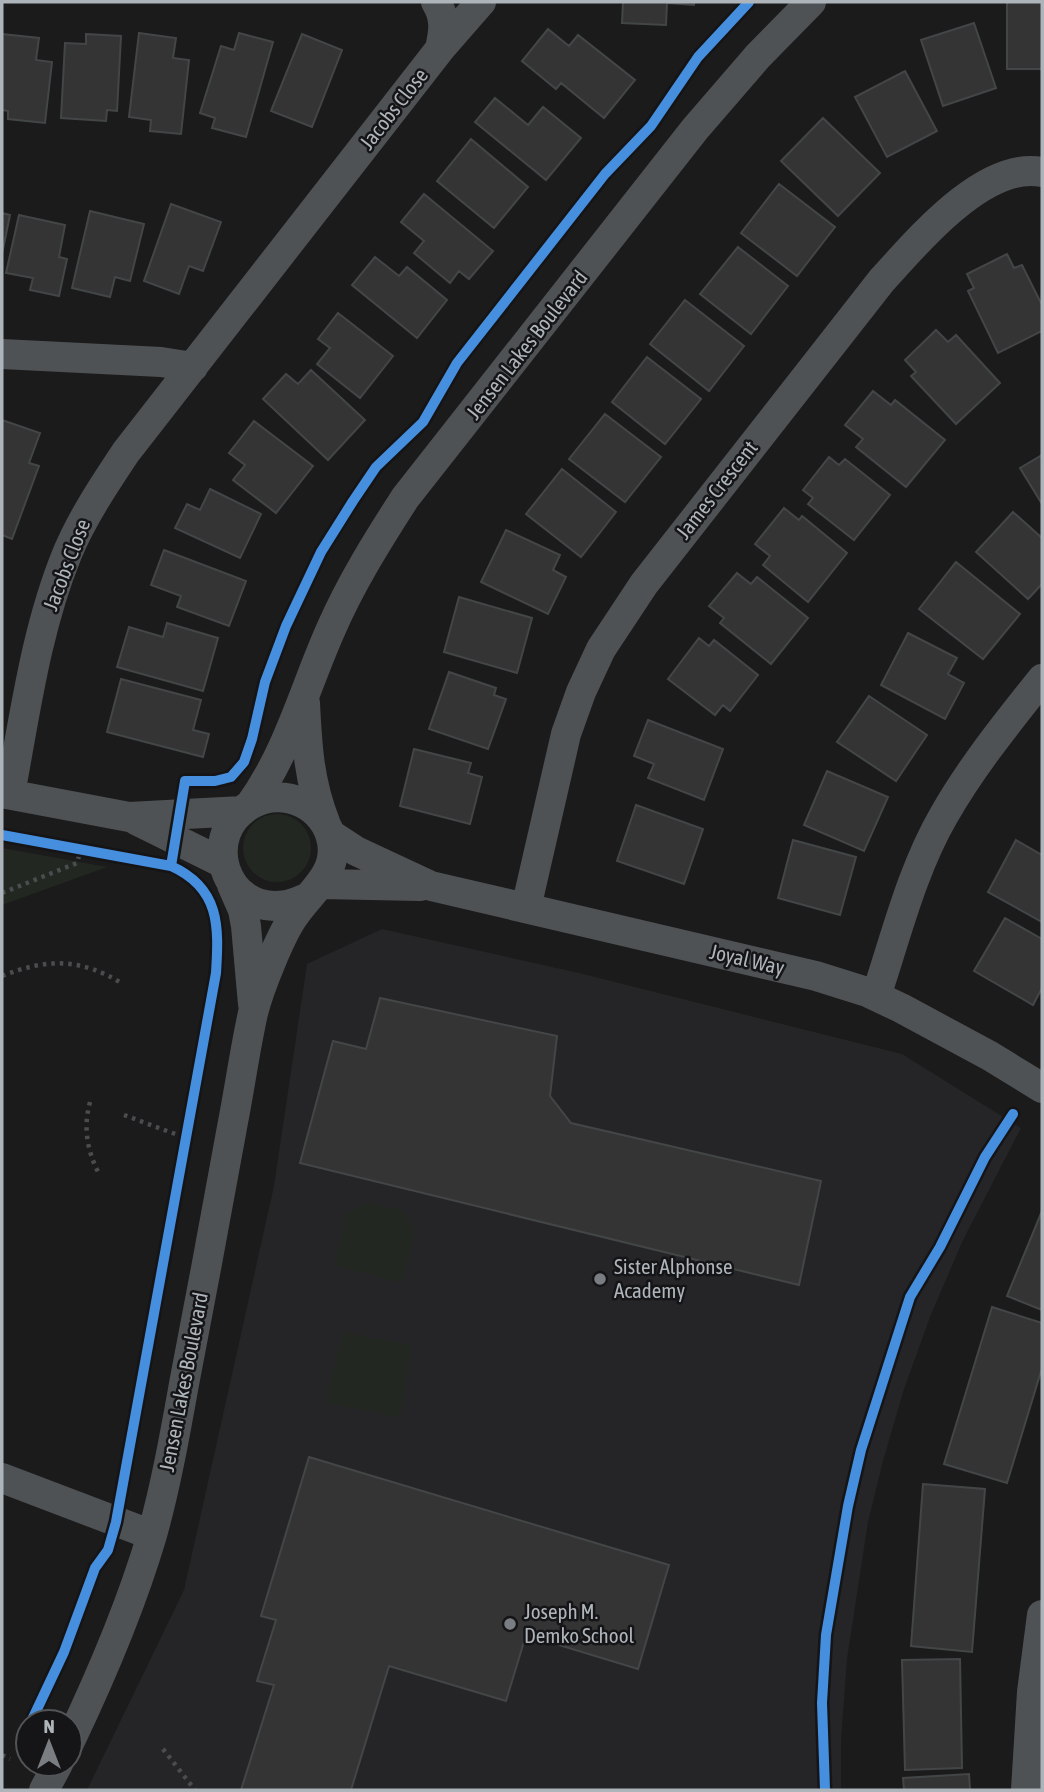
<svg xmlns="http://www.w3.org/2000/svg" width="1044" height="1792" font-family="'Asap Condensed',sans-serif">
  <rect width="100%" height="100%" fill="#1b1b1b"/>
  <path fill="#252527" d="M382,929l197,44 323,81 119,74 -58,112 -33,77 -27,75 -20,69 -15,61 -21,137 -6,82v49h-754l97,-200 90,-404 33,-222z"/>
  <path fill="#222821" d="M243 848a34 34 0 1 1 68 0a34 34 0 1 1-68 0Z
    M2,848l105,19 -105,38z
    M368,1203l34,7 13,22 -13,51 -68,-18 13,-51z
    M342,1332l70,13 -12,72 -74,-14z"/>
  <path fill="#343435" stroke="#434647" stroke-width="2" d="M623,2h71v3l-27,-2 -1,22 -44,-2z
    M1007,2h35v67h-35z
    M974,23l22,65 -53,18 -22,-66z
    M548,29l21,17 9,-11 57,45 -31,38 -43,-35 -5,6 -34,-28z
    M139,33l37,5 -3,20 16,2 -8,74 -31,-3 1,-11 -22,-3z
    M239,33l34,9 -27,95 -34,-9 3,-10 -15,-5 21,-67 13,4z
    M2,34l37,4 -3,22 16,2 -7,61 -37,-4v-8l-6,-1z
    M86,34l35,2 -4,75 -10,-1 -1,11 -45,-3 4,-75 21,1z
    M302,34l40,16 -30,77 -41,-16z
    M905,71l32,60 -50,26 -32,-60z
    M495,98l33,27 15,-18 38,31 -35,42 -71,-58z
    M823,118l57,55 -42,43 -57,-55z
    M471,139l57,48 -34,41 -57,-47z
    M779,184l56,43 -38,49 -56,-43z
    M424,194l69,57 -24,28 -10,-8 -9,12 -36,-30 10,-12 -23,-19z
    M171,204l50,18 -18,49 -14,-5 -10,28 -35,-13z
    M90,211l54,13 -14,57 -15,-4 -5,20 -38,-9z
    M2,213l8,2 -8,39z
    M19,215l46,10 -6,32 8,2 -8,37 -29,-6 3,-12 -27,-5z
    M738,247l50,39 -37,48 -51,-40z
    M1007,254l7,14 8,-3 20,40v26l-44,22 -30,-62 6,-3 -7,-14z
    M375,257l24,19 8,-9 40,33 -30,38 -65,-53z
    M685,300l59,46 -35,45 -59,-47z
    M338,313l55,43 -33,42 -43,-34 13,-16 -12,-9z
    M936,330l12,12 8,-7 44,48 -44,41 -45,-48 5,-4 -11,-12z
    M647,357l54,42 -36,45 -53,-42z
    M311,370l54,50 -37,40 -65,-61 23,-25 12,10z
    M873,391l18,14 4,-5 50,40 -39,47 -50,-40 7,-8 -18,-14z
    M605,414l56,43 -36,45 -56,-43z
    M2,420l38,13 -11,30 10,3 -27,73 -10,-4z
    M254,421l59,45 -37,47 -43,-33 12,-15 -16,-12z
    M1042,455v49l-22,-36z
    M829,457l10,8 6,-6 45,36 -36,45 -46,-36 5,-6 -10,-8z
    M562,469l54,43 -35,45 -55,-43z
    M210,489l51,25 -21,44 -65,-30 12,-24 13,6z
    M784,508l15,12 3,-4 45,37 -39,49 -45,-37 7,-9 -15,-12z
    M1013,512l29,26v46l-14,15 -52,-47z
    M506,530l54,25 -7,15 13,7 -18,37 -67,-32z
    M164,550l82,31 -17,45 -52,-19 4,-11 -30,-11z
    M956,562l64,52 -37,45 -64,-50z
    M737,573l14,11 6,-7 51,41 -37,46 -51,-41 4,-5 -15,-12z
    M459,597l73,21 -15,55 -73,-21z
    M167,623l51,15 -15,53 -86,-24 12,-40 34,10z
    M908,633l49,25 -9,16 16,9 -19,36 -64,-34z
    M699,638l10,8 5,-6 44,35 -28,36 -7,-6 -8,10 -47,-36z
    M449,672l47,16 -2,7 12,4 -18,50 -59,-20z
    M121,679l80,21 -8,30 16,4 -6,23 -96,-25z
    M869,696l58,39 -31,46 -59,-39z
    M648,720l75,29 -19,51 -56,-22 6,-14 -20,-8z
    M414,749l57,14 -3,10 14,4 -12,47 -70,-18z
    M827,771l61,26 -24,54 -60,-26z
    M636,805l67,24 -19,55 -67,-23z
    M793,840l63,17 -16,58 -62,-17z
    M1016,840l26,15v67l-54,-30z
    M1005,918l37,21v49l-9,17 -59,-34z
    M380,998l177,38 -7,60 21,27 250,58 -22,104 -499,-122 33,-122 33,8z
    M1042,1211v99l-35,-14z
    M992,1307l50,16v45l-35,115 -63,-19z
    M309,1457l360,108 -31,104 -112,-34 -20,66 -117,-35 -38,124h-110l33,-105 -17,-4 19,-61 -15,-4z
    M923,1484l62,5 -13,163 -61,-6z
    M960,1659l2,109 -57,2 -3,-110z
    M969,1774l1,16h-66l-1,-12z"/>
  <g fill="none" stroke-linecap="round" stroke-linejoin="round">
    <path stroke="#4b4c4f" stroke-width="4.5" stroke-dasharray="3.5 5" stroke-linecap="butt" d="M2,893l75,-30 4,-14
      M2,976c45,-18 79,-18 121,8
      M90,1102c-7,26 -3,48 9,72
      M124,1115l62,23
      M163,1749l32,41
      M2,1755l8,4"/>
    <path stroke="#4f5254" stroke-width="30" d="M440,49l41,-47
      M2,354l159,8 32,5
      M305,703c2,42 4,79 20,119
      M2,793l127,24 113,-6
      M10,794c15,-80 26,-164 57,-240 15,-36 37,-69 59,-102l314,-403c4,-18 6,-31 -4,-47
      M250,805c38,-52 55,-118 81,-176 20,-46 47,-89 74,-131l290,-369 63,-73 53,-54
      M136,820l87,43
      M330,834l26,17 75,35 385,90 51,16 34,16 89,48 52,32
      M321,884l99,2
      M232,885l11,25 3,16 7,78
      M526,908l40,-174 15,-42 20,-43 43,-65 238,-304c36,-39 102,-119 160,-108
      M876,996c20,-60 36,-126 68,-181 28,-49 63,-92 98,-136
      M2,1478l150,57
      M70,1741c32,-67 61,-135 82,-206 14,-50 23,-101 32,-151 17,-87 33,-175 49,-262 7,-36 12,-73 20,-109 6,-24 27,-77 41,-97 15,-23 44,-42 38,-74 -6,-36 -48,-56 -80,-38 -54,29 -28,112 34,101 7,-1 16,-5 23,-8
      M44,1790l14,-26
      M1026,1790l6,-98 10,-77"/>
    <g stroke="#151517" stroke-width="15">
      <path id="cycleway" d="M2,835l169,31c49,22 48,60 45,107l-100,549 -8,28 -13,18 -31,84 -33,70
        M171,866l14,-85h30l16,-4 13,-15 8,-23 13,-57 21,-56 35,-74 32,-51 23,-34 47,-45 34,-59 148,-189 46,-48 47,-69 51,-55
        M825,1790l-3,-87 4,-68 22,-129 13,-56 49,-153 30,-50 45,-90 28,-43"/>
    </g>
    <use href="#cycleway" stroke="#468fdf" stroke-width="10"/>
  </g>
  <g fill="#7a7e82" stroke="#151517" stroke-width="2.5">
    <circle cx="600" cy="1279" r="7"/>
    <circle cx="510" cy="1624" r="7"/>
  </g>
  <g text-anchor="middle" stroke-width="5" stroke-linejoin="round" paint-order="stroke">
    <g font-size="21" fill="#adb4ba" stroke="#151517">
      <text transform="translate(394 109) rotate(-52)" y="7">Jacobs Close</text>
      <text transform="translate(527 345) rotate(-52)" y="7">Jensen Lakes Boulevard</text>
      <text transform="translate(717 490) rotate(-52)" y="7">James Crescent</text>
      <text transform="translate(67 565) rotate(-69)" y="7">Jacobs Close</text>
      <text transform="translate(747 960) rotate(13)" y="7">Joyal Way</text>
      <text transform="translate(184 1382) rotate(-79)" y="7">Jensen Lakes Boulevard</text>
    </g>
    <g font-size="21" fill="#adb4ba" stroke="#151517" text-anchor="start">
      <text x="614" y="1274">Sister Alphonse<tspan x="614" dy="24">Academy</tspan></text>
      <text x="524" y="1619">Joseph M.<tspan x="524" dy="24">Demko School</tspan></text>
    </g>
  </g>
  <rect width="1044" height="1792" fill="none" stroke="#adb4ba" stroke-width="7"/>
  <g transform="translate(49 1743)"><circle r="33" fill="#151517" stroke="#525558" stroke-width="2"/>
  <path d="M0-5L12 26L0 18L-12 26Z" fill="#7a7e82"/>
  <text y="-10" font-size="19" font-weight="bold" text-anchor="middle" fill="#adb4ba">N</text>
  </g>
</svg>
